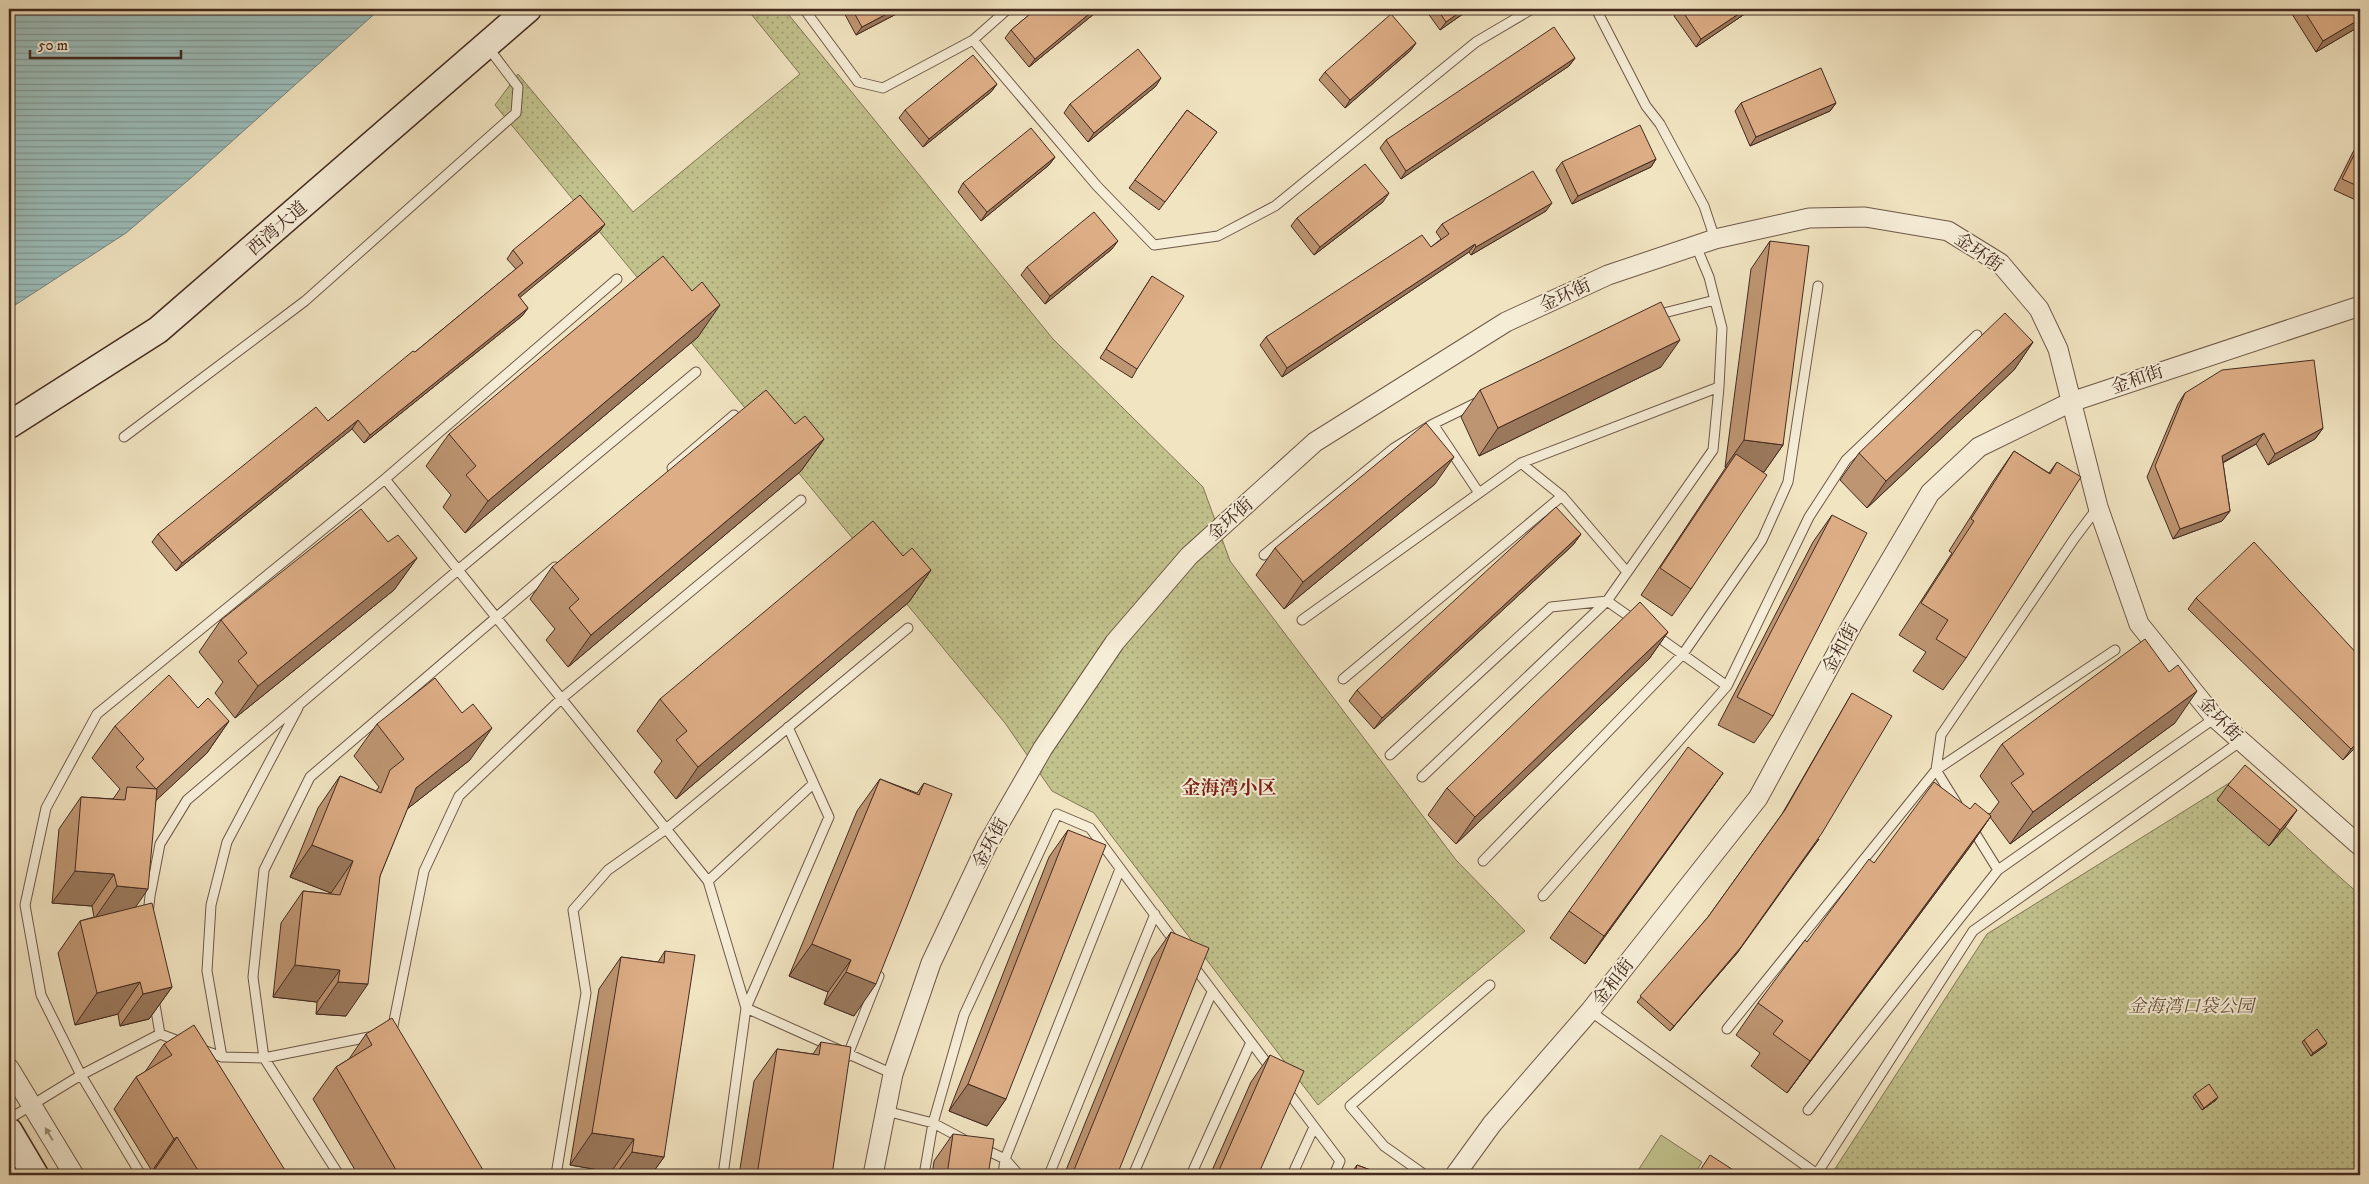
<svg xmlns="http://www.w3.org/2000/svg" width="2369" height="1184" font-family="'IM FELL DW Pica','Noto Serif SC',serif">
  <defs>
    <pattern id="park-dots" width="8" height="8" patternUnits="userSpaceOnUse" patternTransform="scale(1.25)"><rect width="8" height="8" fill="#c2c28d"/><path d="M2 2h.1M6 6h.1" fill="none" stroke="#9f9e73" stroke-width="1.8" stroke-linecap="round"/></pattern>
    <pattern id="water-rules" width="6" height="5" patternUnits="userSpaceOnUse" patternTransform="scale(1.25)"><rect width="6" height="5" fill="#9cbdba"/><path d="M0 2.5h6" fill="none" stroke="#819a97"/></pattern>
  </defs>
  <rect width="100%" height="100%" fill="#f1e4c1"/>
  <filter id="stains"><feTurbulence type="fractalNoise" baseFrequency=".004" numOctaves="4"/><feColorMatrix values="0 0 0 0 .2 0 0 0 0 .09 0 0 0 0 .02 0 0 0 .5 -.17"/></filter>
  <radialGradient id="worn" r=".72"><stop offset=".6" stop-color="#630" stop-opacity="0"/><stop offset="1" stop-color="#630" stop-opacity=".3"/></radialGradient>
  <path fill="#c2c28d" stroke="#827656" d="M1661,1135l41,27 -8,13h-59z"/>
  <path fill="url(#park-dots)" stroke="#827656" d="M747,9h37l269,330 150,148 27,74 226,299 69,71 -207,174 -224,-292 -42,-22 -47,-68 -510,-618 23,-31 115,138 167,-138z
    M2234,780c43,38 83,78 126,115v280h-529l156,-241z"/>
  <path fill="url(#water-rules)" stroke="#78827c" d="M9,9h371l-188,168 -66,56 -117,76z"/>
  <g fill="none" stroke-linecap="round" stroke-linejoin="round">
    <g stroke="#6e5848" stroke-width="11">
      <path id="service" d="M804,9l54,73 25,6 90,-48 35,-31
        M1596,9l50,97 14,18 44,82 11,33
        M973,40l124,146 57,59 64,-9 57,-30 201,-164 56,-33
        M1656,315l59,-15
        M1433,424l46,69
        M124,437l181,-136 211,-188 2,-26 -31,-41
        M1521,463l41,33 65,76
        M672,468l62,-53
        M385,479l323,402 38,127 147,66
        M1264,555l130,-107 39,-24 45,-22
        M1302,620l219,-157 198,-76
        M1654,634l73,52
        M1343,679l219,-183
        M1390,755l161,-148 56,-6 30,21
        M1422,777l185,-176 106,-151 6,-63 3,-59 -13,-51 -13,-31
        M1957,804l-21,-34 5,-35 133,-196 24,-32
        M1972,828l26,42
        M1483,861l200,-207 79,-114 26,-58 30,-196
        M708,881l105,-97
        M1543,896l184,-210 82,-169 37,-57 131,-125
        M148,914l2,-18 10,-52 27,-44 271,-230 238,-198
        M1192,964l80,106
        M154,999l6,35
        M1590,1011l227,163
        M1727,1029l209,-259 179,-120
        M392,1031l32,-160 35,-75 102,-97 240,-199
        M203,1050l19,7 42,1 110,-22
        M222,1057l-15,-86 4,-66 16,-63 71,-134
        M847,1057l32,-81
        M1285,1088l55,73 -6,14
        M1808,1110l190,-240 217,-152
        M886,1111l47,12 30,16
        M9,1119l72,-44 79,-41 24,9
        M982,1148l23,11 14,16
        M141,1175l-60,-100 -40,-80 -16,-90 21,-97 51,-94 288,-235 232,-200
        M339,1175l-75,-117 -11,-81 11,-107 46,-93 245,-210
        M556,1175l30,-182 -13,-83 35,-40 58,-41 242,-201
        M723,1175l23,-167 83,-191 -41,-90
        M924,1175l9,-52 31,-108 93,-201 33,14 85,114
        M1003,1175l2,-16 115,-290
        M1049,1175l106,-261
        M1133,1175l79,-183
        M1191,1175l60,-133
        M1292,1175l22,-48
        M1425,1175l-41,-29 -34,-40 140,-121
        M1816,1175l157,-244 268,-190"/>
    </g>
    <g stroke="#6e5848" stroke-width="21">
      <path id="minor" d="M9,1068l65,107
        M873,1175l20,-101 38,-111 56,-118 56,-97 72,-106 74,-86 126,-114 191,-120 102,-47 107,-36 94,-21 56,-1 83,14 52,32 39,46 19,40 40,158 41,117 76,94 145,128
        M1455,1175l37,-51 98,-113 168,-213 94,-173 78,-132 49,-46 92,-45 289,-96"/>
    </g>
    <g stroke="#432a20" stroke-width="29">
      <path id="secondary" d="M9,425l149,-95 370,-321
        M9,1131l26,44"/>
    </g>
    <use href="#service" stroke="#f6edd7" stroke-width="9"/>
    <use href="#minor" stroke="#f6edd7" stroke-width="19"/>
    <use href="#secondary" stroke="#f6edd7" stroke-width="26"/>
  </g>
  <path fill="#be9572" stroke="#432a20" d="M842,9h64l-50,26z
    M1036,9h64l-71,58 -24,-29 6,-8z
    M1430,9h40l-30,21 -13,-18z
    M1679,9h73l-56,38 -22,-31z
    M2296,9h64v17l-44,26 -24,-38z
    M1416,43l-6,8 -65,57 -26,-28 6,-8z
    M1575,58l-6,8 -168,113 -21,-31 6,-8z
    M997,84l-6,8 -68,55 -24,-29 6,-8z
    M1156,86l-68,56 -24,-29 6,-9z
    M1741,103h95l-6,8 -80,35 -15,-35z
    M1187,110l30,22 -58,78 -30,-22z
    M2360,142v60l-26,-12 19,-38z
    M1055,157l-6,8 -68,56 -23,-29 5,-9z
    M1656,159l-5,8 -79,37 -16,-34 6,-8z
    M1383,202l-69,53 -23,-29 6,-8z
    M1546,211l-75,44 -2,-3 -187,125 -22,-32 6,-8 165,-90 10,-8 -5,-7 6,-8z
    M605,224l-6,8 -80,65 9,11 -6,8 -158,127 -12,-14 -176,142 -24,-29 6,-8 170,-113 87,-69 101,-83 -9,-10 6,-9z
    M1770,241l13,204 -19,27h-2l-71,117 -19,27 -31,-21 85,-128h-1l26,-198z
    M1112,249l-67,55 -24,-29 6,-8z
    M1152,276l-15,93 -5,9 -32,-20z
    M698,337l-233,196 -22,-26 8,-12 -25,-29 23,-32z
    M2033,342l-19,28 -147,138 -27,-28 19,-27z
    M1661,367l-182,89 -18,-39 19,-27z
    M2185,393l138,35 -8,11 -47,26 -12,-21 -33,19 7,48 -8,10 -49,18 -26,-62 31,-73z
    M795,424l29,15 -23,32 -233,196 -22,-27 9,-11 -25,-30 22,-32z
    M2014,451l35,22 8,-11 -91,196 -23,32 -30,-19 13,-19 -27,-17 53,-82 -3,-2 43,-68z
    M1435,484l-151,125 -28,-34 19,-27z
    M1832,515l-59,201 -19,27 -36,-18 95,-183z
    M1581,534l-8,11 -199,184 -25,-28 8,-11z
    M903,556l28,14 -22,32 -233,197 -22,-27 8,-11 -25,-30 23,-32z
    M417,558l-23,32 -159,128 -20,-25 8,-11 -24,-30 22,-32z
    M2196,598l164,59v86l-17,17 -155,-151z
    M1668,632l-19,27 -193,185 -28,-29 19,-27z
    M1852,693l-114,259 -68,79 -33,-29 71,-85 74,-103z
    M198,708l31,13 -22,32 -51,47 -21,107 37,80 -23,32 -29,7 -2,-12 -43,11 -17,-72 22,-32 14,-4 -2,-11 -40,-3 7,-74 22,-32 33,2h-1l7,-10 -28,-31 23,-32z
    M2175,723l-165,121 -20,-27 -21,31 -182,245 -36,-27 9,-13 -24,-18 22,-32 49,-61 67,-79 96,-54 20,5 9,-12 -19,-26 22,-32z
    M377,724l93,36 -63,49 -27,67 -34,140 -30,-2 1,-12 -44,-5 8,-74 22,-32 28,3v-1l-41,-16 28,-69 22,-32 36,15 3,-4 -25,-31z
    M1723,773l-138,191 -35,-26 19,-27z
    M880,779l37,14 7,-10 -70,233 -30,-12 4,-12 -39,-16 68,-165z
    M2228,785l58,41 -17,20 -52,-46z
    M1068,830l-62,269 -19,27 -38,-15 100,-254z
    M1171,932l-54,243h-53l88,-216z
    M665,951l-1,206 -13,18h-40v-3l-41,-7 29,-176 22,-32 37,5z
    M366,1034l120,141h-128l-45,-76 23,-32 13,-8z
    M2304,1040l21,6 -14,10 -9,-14z
    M821,1042l11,133h-93l15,-94 23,-32 36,5z
    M164,1044l124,131h-130l-3,-6 -3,2 -38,-62 22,-32 9,-5z
    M1270,1055l-12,120h-48l41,-93z
    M2195,1094l21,6 -14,10 -9,-13z
    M953,1134l35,41h-56l2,-14z
    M1357,1165l27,10h-34z"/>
  <path fill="#9b795d" stroke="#432a20" d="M896,9h10l-50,26 6,-8z
    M1095,9h5l-71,58 6,-8z
    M1464,9h6l-30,21 6,-8z
    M1746,9h6l-56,38 5,-8z
    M2360,19v7l-44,26 7,-11z
    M1416,43l-6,8 -65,57 5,-8z
    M1575,58l-6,8 -168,113 5,-8z
    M1161,78l-5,8 -68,56 6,-9z
    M997,84l-6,8 -68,55 6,-8z
    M1836,103l-6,8 -80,35 6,-9z
    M1055,157l-6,8 -68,56 6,-9z
    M1656,159l-5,8 -79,37 6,-8z
    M1389,193l-6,9 -69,53 6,-8z
    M1552,203l-6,8 -75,44 5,-8z
    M605,224l-6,8 -87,72 6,-9z
    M1118,241l-6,8 -67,55 5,-8z
    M1475,244l-6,8 -187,125 5,-9z
    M720,305l-22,32 -233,196 23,-32z
    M528,308l-6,8 -158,127 6,-8z
    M1680,340l-19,27 -182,89 19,-28z
    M2033,342l-19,28 -147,138 19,-27z
    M358,420l-6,9 -176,142 6,-8z
    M2323,428l-8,11 -47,26 7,-11z
    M2264,433l-8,11 -42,23 8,-11z
    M824,439l-23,32 -233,196 23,-32z
    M1744,440l39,5 -19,27 -39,-5z
    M1454,457l-19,27 -151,125 19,-27z
    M2230,511l-8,10 -49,18 7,-10z
    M1581,534l-8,11 -199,184 8,-11z
    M417,558l-23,32 -159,128 23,-32z
    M931,570l-22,32 -233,197 22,-32z
    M1668,632l-19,27 -193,185 19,-27z
    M2197,691l-22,32 -165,121 23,-32z
    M229,721l-22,32 -73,68 22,-32z
    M492,728l-22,32 -77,60 23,-32z
    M2360,740v3l-17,17 8,-11z
    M1723,773l-19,27 -119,164 19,-28z
    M2297,810l-11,16 -17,20 11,-16z
    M1991,816l-22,32 -182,245 23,-32z
    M1819,839l-81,113 -68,79 4,-5z
    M312,845l41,16 -22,32 -41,-16z
    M75,871l39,3 -22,32 -40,-3z
    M117,886l31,3 -22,32 -31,-3z
    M812,944l39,16 -23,32 -39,-16z
    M295,965l45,5 -23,32 -44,-5z
    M846,972l30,12 -22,32 -30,-12z
    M140,982l-22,32 -43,11 22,-32z
    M338,982l30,2 -22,32 -30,-2z
    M172,987l-23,32 -29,7 23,-32z
    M2327,1043l-2,3 -14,10 2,-3z
    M968,1084l38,15 -19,27 -38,-15z
    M2218,1097l-2,3 -14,10 2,-2z
    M592,1133l42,6 -23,33 -41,-7z
    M177,1137l-22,32 -3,2 22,-32z
    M632,1152l32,5 -13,18h-36z"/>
  <path fill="#ddad85" stroke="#432a20" d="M852,9h44l-34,18z
    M1036,9h59l-60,50 -24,-29z
    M1437,9h27l-18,13z
    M1681,9h65l-45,30z
    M2303,9h57v10l-37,22z
    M1391,14l25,29 -66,57 -25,-28z
    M1554,27l21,31 -169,113 -20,-31z
    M1138,49l23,29 -67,55 -24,-29z
    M973,55l24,29 -68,55 -24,-29z
    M1821,68l15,35 -80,34 -15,-34z
    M1187,110l30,22 -52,70 -30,-22z
    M1640,125l16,34 -78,37 -16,-34z
    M1031,128l24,29 -68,55 -24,-29z
    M2360,143v44l-18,-8z
    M1365,164l24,29 -69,54 -23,-29z
    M1533,171l19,32 -76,44 -1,-3 -188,124 -21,-31 156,-102 9,12 18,-13 -7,-10z
    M580,195l25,29 -87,71 10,13 -158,127 -12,-15 -176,143 -24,-29 158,-127 12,14 85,-70 2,1 108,-89 -10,-13z
    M1094,212l24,29 -68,55 -23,-29z
    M1770,241l39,5 -26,199 -39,-5z
    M663,256l29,35 10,-9 18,23 -232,196 -22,-26 10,-9 -27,-32z
    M1152,276l32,20 -47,73 -31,-20z
    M1661,302l19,38 -182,88 -18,-38z
    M2005,313l28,29 -147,139 -27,-28z
    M2314,360l9,68 -48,26 -11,-21 -42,23 8,55 -50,18 -25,-63 30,-73 37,-23z
    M766,390l29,34 10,-8 19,23 -233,196 -22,-27 10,-9 -27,-32z
    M1426,423l28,34 -151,125 -28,-34z
    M2014,451l36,23 7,-12 24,15 -115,181 -30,-19 12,-19 -27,-17 53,-82 -3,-2z
    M1736,454l31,21 -76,114 -31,-21z
    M1556,507l25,27 -199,184 -25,-28z
    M361,509l27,33 10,-7 19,23 -159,128 -20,-25 9,-8 -26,-33z
    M1832,515l35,18 -94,183 -36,-19z
    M873,521l30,35 9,-8 19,22 -233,197 -22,-27 11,-9 -27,-32z
    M2254,542l106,115v83l-9,9 -155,-151z
    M1640,602l28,30 -193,185 -28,-29z
    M2145,639l24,33 9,-7 19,26 -164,121 -22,-29 13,-9 -22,-30z
    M169,675l29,33 10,-10 21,23 -73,68 -20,-22 8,-8 -29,-33z
    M435,678l27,35 11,-9 19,24 -76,60 -36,88 -12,108 -30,-2 2,-12 -45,-5 8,-74 37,4 13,-34 -41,-16 28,-69 41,17 9,-23 14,-11 -27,-35z
    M1852,693l40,23 -70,117 -81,114 -67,79 -34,-30 68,-79 77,-107z
    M1688,747l35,26 -119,163 -35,-25z
    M2245,765l52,45 -17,20 -52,-45z
    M880,779l39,16 5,-12 28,11 -76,190 -30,-12 5,-12 -39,-16z
    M1934,782l36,27 5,-6 16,13 -181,245 -37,-27 10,-13 -25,-18 47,-63 2,2 62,-83 5,4z
    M127,787l30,2 -9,100 -31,-3 -3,-12 -39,-3 6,-74 44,3z
    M1068,830l38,15 -100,254 -38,-15z
    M152,903l20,84 -29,7 -3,-12 -43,11 -17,-72z
    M1171,932l38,16 -92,227h-45z
    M665,951l30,4 -31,202 -32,-5 2,-13 -42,-6 29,-176 43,6z
    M392,1018l94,157h-87l-63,-108 36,-22 -6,-11z
    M194,1025l94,150h-87l-24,-38 -3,2 -38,-62 36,-22 -8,-11z
    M2317,1029l10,14 -14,10 -9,-13z
    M821,1042l30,5 -19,128h-75l20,-126 42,6z
    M1270,1055l34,16 -46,104h-41z
    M2209,1084l9,13 -14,11 -9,-14z
    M953,1134l41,5 -6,36h-41z
    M1710,1155l31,20h-44z
    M1357,1165l27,10h-30z
    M2127,1171l7,4h-10z"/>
  <defs><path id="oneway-solid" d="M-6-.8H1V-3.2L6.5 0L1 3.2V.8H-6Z" transform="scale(1.25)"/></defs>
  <use fill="#9c8c7c" href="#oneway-solid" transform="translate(49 1134) rotate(-121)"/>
  <g text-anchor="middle" stroke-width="4" stroke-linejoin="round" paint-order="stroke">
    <g font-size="18" fill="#432a20" stroke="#f6edd7">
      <text transform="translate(277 228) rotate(-41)" y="6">西湾大道</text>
      <text transform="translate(1979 252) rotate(35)" y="6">金环街</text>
      <text transform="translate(1565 295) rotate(-25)" y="6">金环街</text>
      <text transform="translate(2137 379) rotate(-19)" y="6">金和街</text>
      <text transform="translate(1230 519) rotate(-42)" y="6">金环街</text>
      <text transform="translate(1840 648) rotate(-61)" y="6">金和街</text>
      <text transform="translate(2220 719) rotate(46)" y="6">金环街</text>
      <text transform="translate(990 843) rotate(-62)" y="6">金环街</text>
      <text transform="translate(1613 982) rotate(-52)" y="6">金和街</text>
    </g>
    <g font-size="18" font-style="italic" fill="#63503b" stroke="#f6edd7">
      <text x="2191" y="1012">金海湾口袋公园</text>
    </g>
    <g font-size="19" font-weight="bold" fill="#7a1f14" stroke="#f6edd7">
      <text x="1229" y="794">金海湾小区</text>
    </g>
  </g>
  <rect width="2369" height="1184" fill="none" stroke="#f1e4c1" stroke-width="30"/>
  <rect x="10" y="10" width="2349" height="1164" fill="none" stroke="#432a20" stroke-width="2.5"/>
  <rect x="15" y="15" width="2339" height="1154" fill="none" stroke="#432a20"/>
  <path d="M30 50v8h151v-8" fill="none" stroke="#432a20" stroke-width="2.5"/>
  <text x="38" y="50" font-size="15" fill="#432a20" stroke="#f6edd7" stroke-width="4" paint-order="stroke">50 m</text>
  <rect width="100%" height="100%" filter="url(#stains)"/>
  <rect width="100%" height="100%" fill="url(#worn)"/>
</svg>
